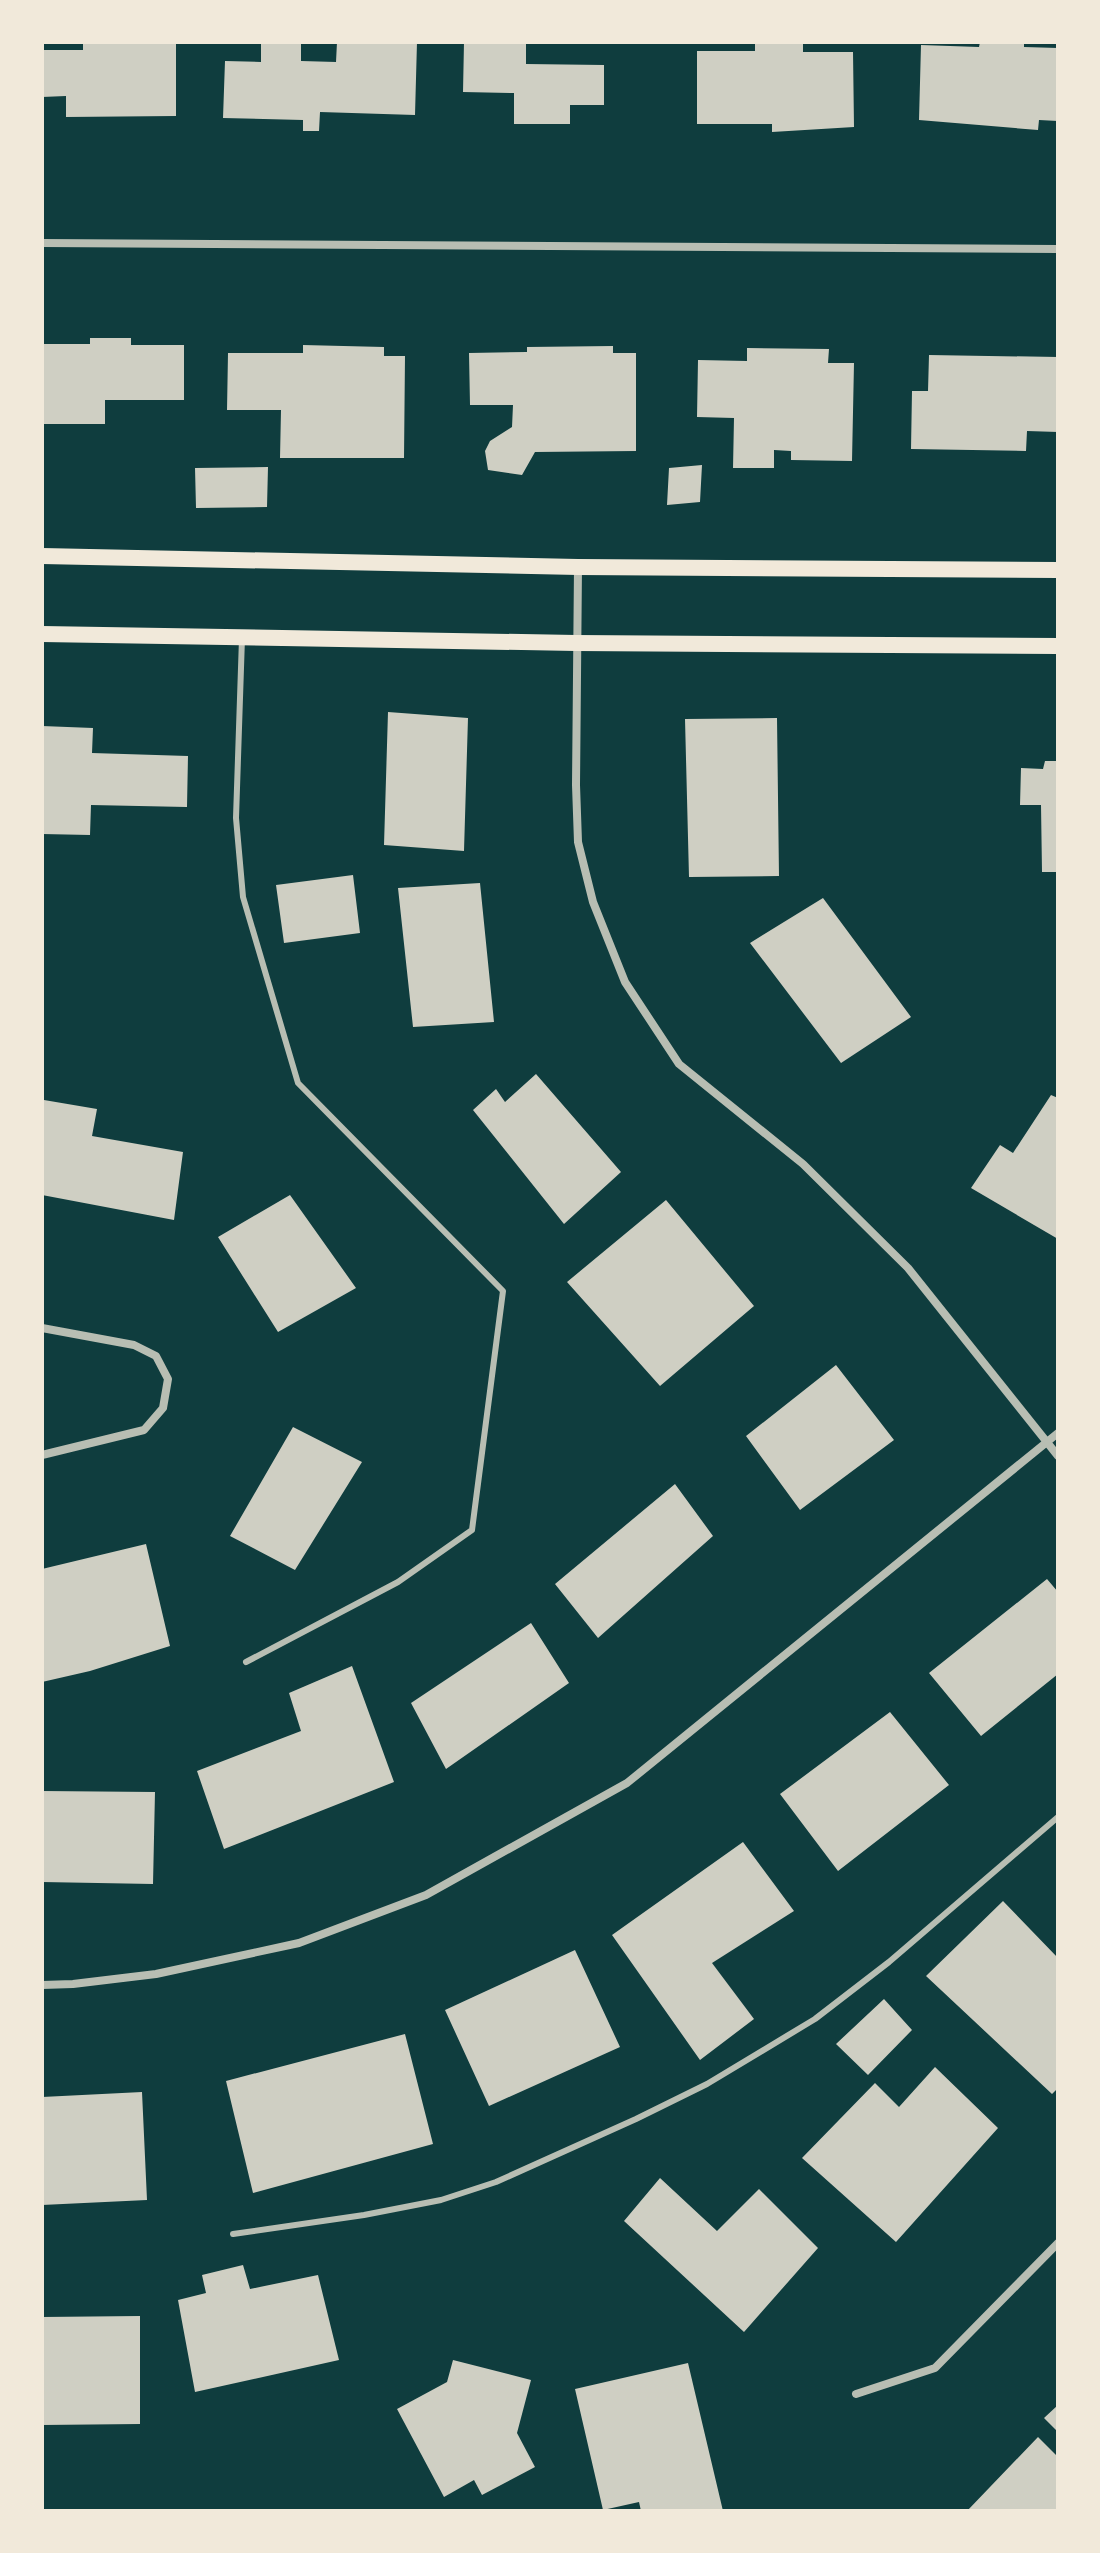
<svg xmlns="http://www.w3.org/2000/svg" width="1100" height="2553" font-family="Rubik,sans-serif">
  <rect width="100%" height="100%" fill="#0f3d3e"/>
  <path fill="#cfcfc3" d="M83,42h93v74l-110,1v-21l-24,1v-47h41z
    M261,42h40v19l35,1 1,-20h80l-2,73 -95,-3 -1,19h-16v-11l-80,-2 2,-57 36,1z
    M464,42h62v22l78,1v40h-34v19h-56v-31l-51,-1z
    M755,42h48v10h50l1,75 -82,5v-8h-75v-73h58z
    M980,42h44v5l34,1v73l-19,-1 -1,10 -119,-10 2,-75 58,2z
    M90,338h41v7h53v55h-79v24h-63v-80h48z
    M303,345l81,2v9h21l-1,102h-124l1,-48h-54l1,-57h75z
    M613,346v7h23v98l-101,1 -13,23 -34,-5 -3,-19 5,-10 22,-14 1,-22h-43l-1,-52 58,-1v-5z
    M747,348l82,1 -1,14h26l-2,98 -61,-1v-9l-17,-1v18h-41l1,-50 -37,-1 1,-57 49,1z
    M929,355l129,2v75l-31,-1 -1,20 -115,-2 1,-58h16z
    M702,465l-2,37 -33,3 2,-37z
    M268,467l-1,40 -71,1 -1,-40z
    M388,712l80,6 -4,133 -80,-6z
    M777,718l2,158 -90,1 -4,-158z
    M42,726l51,2 -1,25 96,3 -1,51 -96,-2 -1,30 -48,-1z
    M1045,761h13v111h-16l-1,-67h-21l1,-37 22,1z
    M353,875l7,58 -76,10 -8,-58z
    M480,883l14,139 -81,5 -15,-139z
    M823,898l88,119 -70,46 -91,-120z
    M536,1074l85,98 -57,52 -91,-114 23,-21 9,13z
    M1051,1095l7,3v141l-87,-51 29,-43 13,8z
    M44,1100l53,9 -5,27 91,16 -9,68 -132,-25z
    M290,1195l66,93 -78,44 -60,-95z
    M666,1200l88,106 -94,80 -93,-104z
    M836,1365l58,75 -94,70 -54,-74z
    M293,1427l69,35 -67,108 -65,-34z
    M675,1484l38,52 -115,102 -43,-54z
    M146,1544l24,102 -80,25 -48,11v-113z
    M1047,1579l11,13v82l-77,62 -52,-63z
    M531,1623l38,60 -123,86 -35,-66z
    M352,1666l42,116 -170,67 -27,-78 104,-40 -12,-38z
    M890,1712l59,73 -111,86 -58,-77z
    M42,1791l113,1 -2,92 -111,-2z
    M743,1842l51,69 -82,52 42,56 -54,41 -88,-125z
    M1003,1901l55,57v130l-6,6 -126,-118z
    M575,1950l45,97 -131,59 -44,-96z
    M884,1999l28,31 -44,45 -32,-31z
    M405,2034l28,110 -180,49 -27,-112z
    M935,2067l63,61 -102,114 -94,-84 73,-75 24,24z
    M142,2092l5,108 -105,5v-108z
    M660,2178l57,53 42,-42 59,59 -74,84 -120,-111z
    M243,2265l7,24 68,-14 21,85 -144,32 -17,-92 28,-7 -4,-18z
    M140,2316v108l-98,1v-108z
    M453,2360l78,20 -14,53 18,34 -53,28 -8,-15 -30,17 -47,-88 50,-27z
    M688,2363l35,148h-82l-2,-9 -36,8 -28,-121z
    M1058,2405v27l-14,-14z
    M1038,2437l20,20v54h-91z"/>
  <g fill="none" stroke-linecap="round" stroke-linejoin="round">
    <path stroke="#b8beb3" stroke-width="6" d="M242,638l-6,180 7,79 55,186 205,208 -31,239 -74,52 -152,80
      M233,2234l131,-19 77,-15 55,-18 140,-63 71,-35 108,-65 74,-57 169,-145"/>
    <path stroke="#b8beb3" stroke-width="8" d="M42,243l1016,6
      M578,567l-2,218 2,57 15,60 32,80 54,82 124,100 105,104 150,188
      M42,1328l92,17 22,11 12,23 -5,29 -19,22 -102,25
      M42,1985l31,-1 83,-10 143,-31 127,-48 201,-112 431,-350
      M856,2394l79,-26 123,-125"/>
    <path stroke="#f1e9da" stroke-width="16" d="M42,556l536,11 480,3
      M42,634l534,9 482,3"/>
  </g>
  <rect width="1100" height="2553" fill="none" stroke="#f1e9da" stroke-width="88"/>
</svg>
